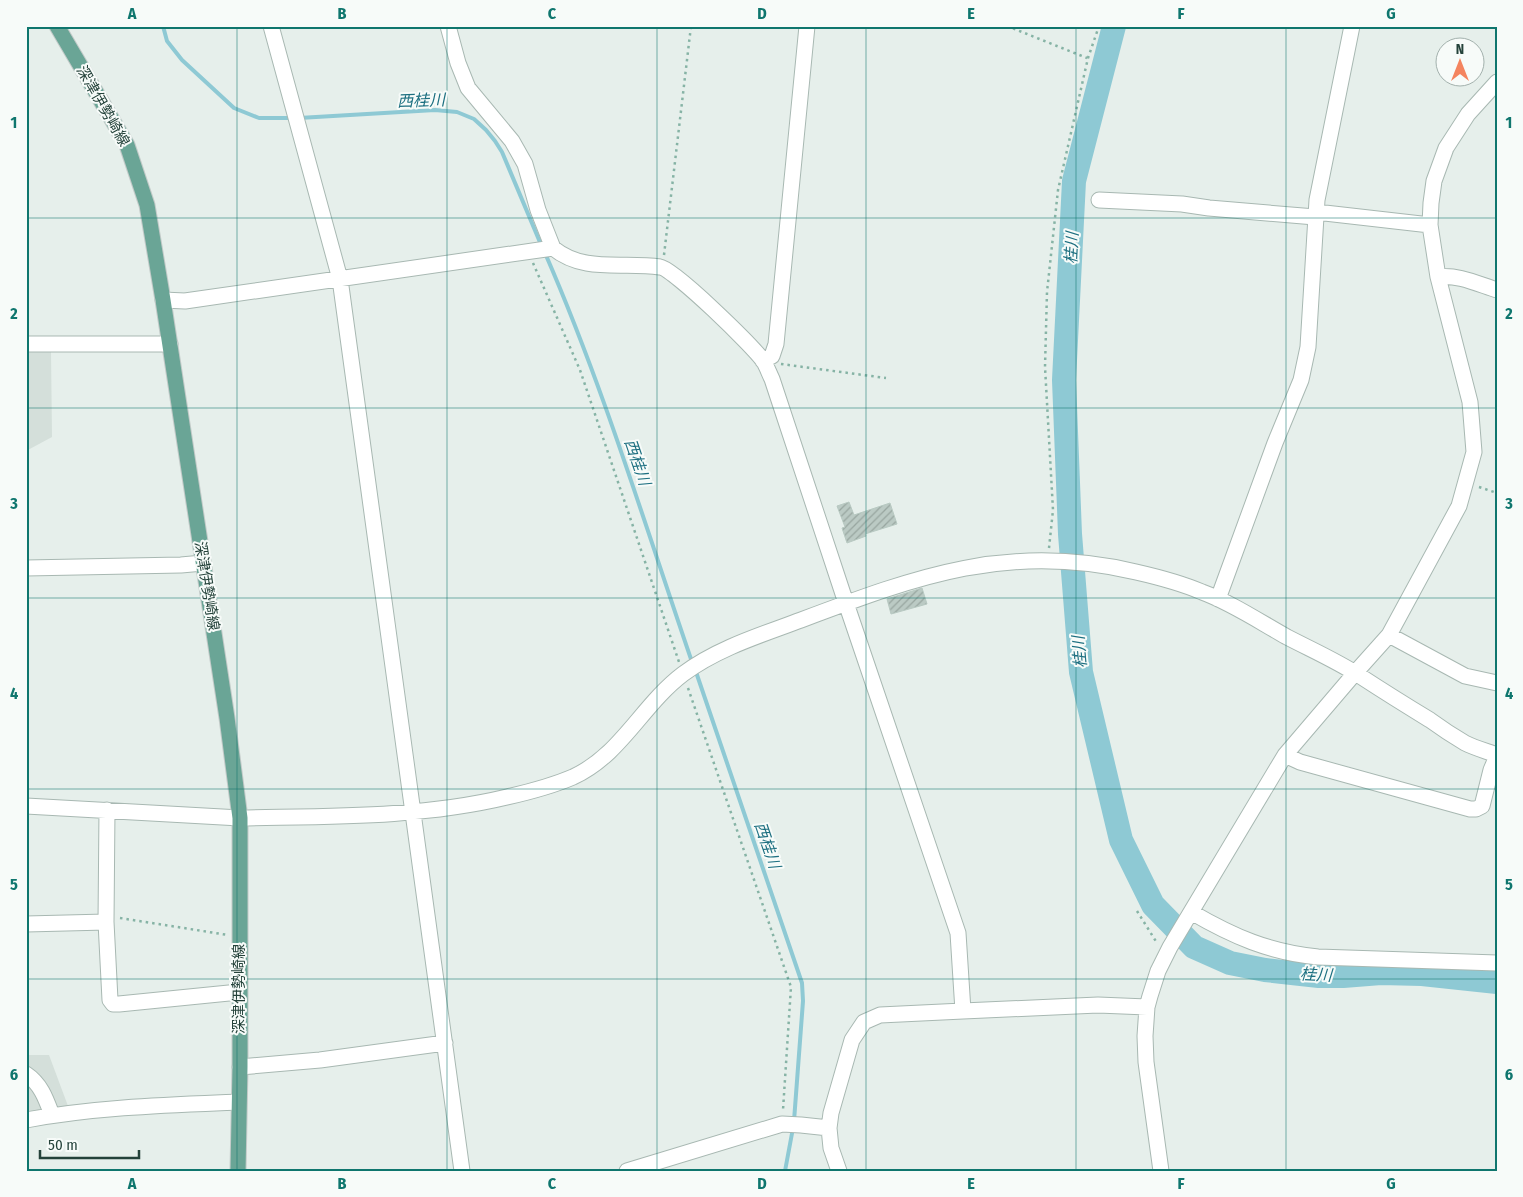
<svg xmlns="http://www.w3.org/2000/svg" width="1523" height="1197" font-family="'Fira Sans Condensed','Noto Sans JP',sans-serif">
  <defs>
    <pattern id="building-hatch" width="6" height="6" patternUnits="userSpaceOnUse" patternTransform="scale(1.25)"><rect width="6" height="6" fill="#bbcac4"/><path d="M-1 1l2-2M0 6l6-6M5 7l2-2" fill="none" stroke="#98a6a0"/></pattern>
  </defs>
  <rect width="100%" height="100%" fill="#e6efeb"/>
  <path fill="#d4dfda" d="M26,352h25l1,85 -26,14z
    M26,1055h23l19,51 -42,9z"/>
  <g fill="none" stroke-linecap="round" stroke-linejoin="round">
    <path stroke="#8ec9d4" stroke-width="4" d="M163,26l4,15 15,19 52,48 25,10h33
      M299,118l136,-8 22,2 17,7 12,11 9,11 7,11 40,95
      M545,253c58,133 100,272 147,409
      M695,669l107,314 1,18 -9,120
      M785,1171l8,-43"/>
    <path stroke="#8ec9d4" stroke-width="24" d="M1114,26l-40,155 -10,199 6,154 11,138 40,168 32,65 41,42 36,16 35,7 54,6h24l38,-3 41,1 75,8"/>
  </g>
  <path fill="url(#building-hatch)" stroke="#b8c9c2" d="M849,502l5,13 36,-12 7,21 -32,10 1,2 -19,7 -5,-15 3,-1 -8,-21z
    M922,588l5,16 -36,10 -4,-15z"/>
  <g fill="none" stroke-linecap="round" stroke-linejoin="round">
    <g stroke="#a8b8b2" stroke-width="17">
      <path id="minor" d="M271,26l69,253 122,892
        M448,26l10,37 10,25 44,53 13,23 13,46 15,38
        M1099,200l83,4 27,4 106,9
        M1316,212l114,13
        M1438,277c19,-3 40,7 59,13
        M163,300l22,1 368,-53c32,26 70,13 107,19 13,1 95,81 104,95 3,5 5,11 8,17l74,224 112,330 5,78
        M26,344h144
        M763,361l9,-5 4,-12 31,-318
        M26,568l155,-3 22,-2
        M1218,599l57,-156 26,-63 7,-33 9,-147 35,-174
        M1389,635l76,41 32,7
        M1285,755l15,7 170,47h6l6,-3 9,-36 6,-14
        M26,806l214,12c89,-2 179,0 267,-21 22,-5 45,-11 66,-20 48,-22 69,-72 110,-103 35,-26 78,-39 118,-54 117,-44 208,-78 335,-48 22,5 45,11 66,20 30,11 58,30 85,45 25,13 50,24 73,39 23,15 47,30 70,44 11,8 23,16 35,23 10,5 21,8 32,12
        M107,810l-1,112 4,78 3,4h6l120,-12
        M1191,912c43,25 78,40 127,45l179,6
        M26,924l80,-2
        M240,1067l80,-7 125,-17
        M26,1074c15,10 20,25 26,41
        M26,1120c71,-13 141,-15 212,-18
        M627,1171l155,-47 19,1 28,3
        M839,1171l-8,-23 -2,-20 2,-15 21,-73 12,-18 16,-7 83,-4 135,-6 49,2
        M1161,1171l-15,-109 -1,-26 2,-29 3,-11 8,-25 12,-24 115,-192 70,-82 34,-38 70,-129 15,-54 -4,-50 -32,-125 -8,-52 1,-22 3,-22 12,-33 22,-34 29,-32"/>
    </g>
    <g stroke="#c2cac8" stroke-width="17">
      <path id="major" d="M57,26l70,119 20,60 16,95 64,418 13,100v249l-2,104"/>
    </g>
    <path stroke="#86b3a5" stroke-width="2.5" stroke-dasharray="2.5 4" stroke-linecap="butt" d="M1007,26l80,32
      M664,255l27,-229
      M533,263l47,107 99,292
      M781,364l105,14
      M1479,487l18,6
      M1049,548l4,-38 -8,-143 2,-75 11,-102 30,-132 11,-32
      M688,688l103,299 -8,123
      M1137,911l20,32
      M120,918l108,17"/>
    <use href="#minor" stroke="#fff" stroke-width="15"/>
    <use href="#major" stroke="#6aa596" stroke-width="15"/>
  </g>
  <path fill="none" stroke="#0f766e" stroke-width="1" stroke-opacity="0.55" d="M237,26v1145M447,26v1145M657,26v1145M866,26v1145M1076,26v1145M1286,26v1145M26,218h1471M26,408h1471M26,598h1471M26,789h1471M26,979h1471"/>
  <g text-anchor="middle" stroke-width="4" stroke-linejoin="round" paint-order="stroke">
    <g font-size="15" fill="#24423a" stroke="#f7fbf9">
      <text transform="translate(103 106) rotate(60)" y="5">深津伊勢崎線</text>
      <text transform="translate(207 586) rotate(81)" y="5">深津伊勢崎線</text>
      <text transform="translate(239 989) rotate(-90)" y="5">深津伊勢崎線</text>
    </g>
    <g font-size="16" font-style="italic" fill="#1c6f80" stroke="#f7fbf9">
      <text transform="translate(421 100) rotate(-2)" y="6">西桂川</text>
      <text transform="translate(1071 248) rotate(-87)" y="6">桂川</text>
      <text transform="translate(638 462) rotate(71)" y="6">西桂川</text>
      <text transform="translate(1079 652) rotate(-95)" y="6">桂川</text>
      <text transform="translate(768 845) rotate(71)" y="6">西桂川</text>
      <text transform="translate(1316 974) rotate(3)" y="6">桂川</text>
    </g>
  </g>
  <rect width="1523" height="1197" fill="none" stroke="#f7fbf9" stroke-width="55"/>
  <g transform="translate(1460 62)"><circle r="24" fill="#f7fbf9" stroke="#a3b1ad"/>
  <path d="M0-4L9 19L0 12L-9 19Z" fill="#f4845f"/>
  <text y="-8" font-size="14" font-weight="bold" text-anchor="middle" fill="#24423a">N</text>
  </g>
  <path d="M40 1150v8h99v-8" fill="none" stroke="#24423a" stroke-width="2.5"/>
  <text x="48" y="1150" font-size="15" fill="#24423a" stroke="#f7fbf9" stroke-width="4" paint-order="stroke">50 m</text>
  <rect x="28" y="28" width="1468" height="1142" fill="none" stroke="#0f766e" stroke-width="2"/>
  <g font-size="16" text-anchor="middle" font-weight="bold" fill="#0f766e">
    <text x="132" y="19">A</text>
    <text x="342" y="19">B</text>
    <text x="552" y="19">C</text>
    <text x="762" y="19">D</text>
    <text x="971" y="19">E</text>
    <text x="1181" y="19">F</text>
    <text x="1391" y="19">G</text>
    <text x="14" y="128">1</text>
    <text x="1509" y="128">1</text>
    <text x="14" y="319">2</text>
    <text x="1509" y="319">2</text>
    <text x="14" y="509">3</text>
    <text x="1509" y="509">3</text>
    <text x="14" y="699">4</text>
    <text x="1509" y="699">4</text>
    <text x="14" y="890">5</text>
    <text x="1509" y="890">5</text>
    <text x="14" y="1080">6</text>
    <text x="1509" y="1080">6</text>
    <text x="132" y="1189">A</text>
    <text x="342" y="1189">B</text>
    <text x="552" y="1189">C</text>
    <text x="762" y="1189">D</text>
    <text x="971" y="1189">E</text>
    <text x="1181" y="1189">F</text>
    <text x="1391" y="1189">G</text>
  </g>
</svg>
